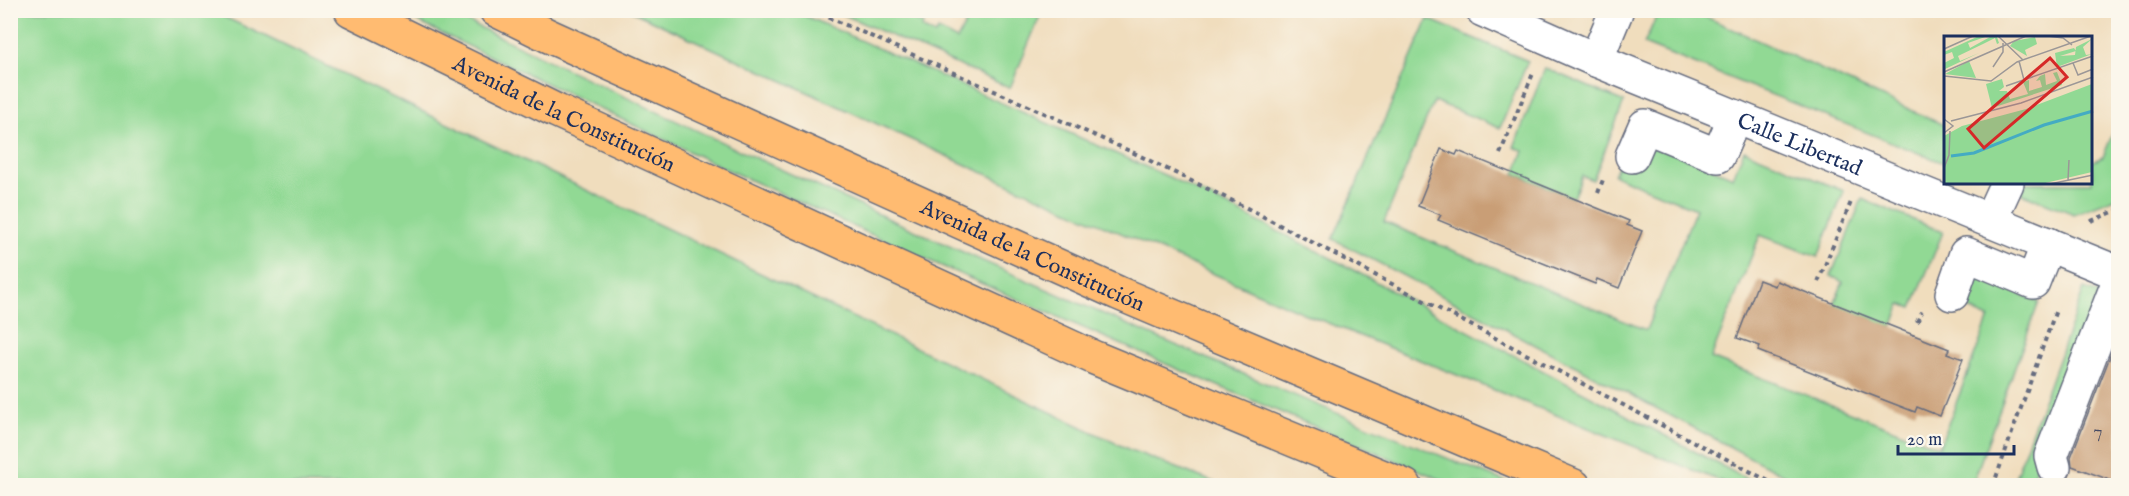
<svg xmlns="http://www.w3.org/2000/svg" width="2129" height="496" font-family="'IM FELL English',serif">
  <rect width="100%" height="100%" fill="#fbf7ec"/>
  <filter id="ink" filterUnits="userSpaceOnUse"><feTurbulence type="fractalNoise" baseFrequency=".0167" numOctaves="2"/><feDisplacementMap in="SourceGraphic" scale="12" xChannelSelector="R" yChannelSelector="G"/><feConvolveMatrix kernelMatrix="1 2 1 2 8 2 1 2 1" color-interpolation-filters="sRGB"/></filter>
  <filter id="wash" filterUnits="userSpaceOnUse"><feTurbulence type="fractalNoise" baseFrequency=".008" numOctaves="4" result="noise"/><feDisplacementMap in="SourceGraphic" scale="24" xChannelSelector="R" yChannelSelector="G"/><feGaussianBlur stdDeviation="1.35" result="paint"/><feColorMatrix in="noise" values="0 0 0 0 0 0 0 0 0 0 0 0 0 0 0 0 0 1.4 0 .05"/><feComposite in="paint" operator="in"/></filter>
  <g filter="url(#wash)">
    <rect width="100%" height="100%" fill="#f0ddbd"/>
    <path fill="#91d994" stroke="#568479" stroke-width="1.5" d="M10,11h202l916,438 93,36h-1210z
      M395,11h51c350,170 706,330 1068,474h-60l-281,-118 -236,-103 -209,-94z
      M631,11h163l377,167 156,78 431,229h-28l-427,-172 -328,-144z
      M835,11h50l11,5 2,-4 25,12 -1,4 13,7 3,-5 19,10 15,-29h70l-32,77z
      M1659,11h34l253,115v38l-302,-120z
      M1428,19l100,42 -28,67 -66,-27 -50,121 262,108 50,-121 -82,-34 6,-14 32,-18 81,34 11,-27 100,41 -26,66 -58,-22 -49,123 228,89 50,-129 -29,-13 11,-32 68,29 -67,183h-169l-470,-246z
      M1545,68l79,34 -31,78 -11,-4 -9,22 -58,-24 9,-23 -10,-4z
      M2118,121v76l-44,17 -53,-21 5,-10h66v-21l11,-5z
      M1862,199l81,33 -31,76 -11,-4 -9,23 -58,-23 9,-22 -12,-6z
      M2084,289l15,5 -67,184 19,7 -39,1z"/>
    <g id="blocks">
      <path fill="#c99e76" d="M1441,149l15,6 2,-4 171,70 -2,4 15,6 -23,57 -22,-9 -2,5 -57,-23 -100,-41 3,-5 -23,-9z
        M1759,280l16,6 2,-5 28,11 144,57 -2,4 16,6 -23,57 -23,-9 -2,5 -83,-32 -74,-29 2,-5 -23,-8z
        M2118,336v147l-46,-17 -1,-9z"/>
    </g>
  </g>
  <g filter="url(#ink)">
    <use href="#blocks" fill-opacity="0" stroke="#666c7f" stroke-width="1.5"/>
    <g fill="none" stroke-linecap="round" stroke-linejoin="round">
      <g stroke="#666c7f" stroke-width="36">
        <g id="minor">
          <path id="s1" d="M1483,10l113,50 522,213"/>
          <path d="M1596,60l20,-48"/>
          <path d="M1632,156l13,-30 73,30 17,-39"/>
          <path d="M1990,220l17,-37"/>
          <path d="M1952,294l14,-40 67,28 15,-38"/>
          <path d="M2054,467l-3,-11 67,-173"/>
        </g>
      </g>
      <g stroke="#666c7f" stroke-width="36">
        <g id="major">
          <path id="s2" d="M351,10l206,101 538,247 310,128"/>
          <path id="s3" d="M496,10l53,26 569,257 456,193"/>
        </g>
      </g>
      <path stroke="#666c7f" stroke-width="4" stroke-dasharray="4.5 4.5" stroke-linecap="butt" d="M812,10l320,142 111,54 535,280
        M1500,154l34,-83
        M1598,193l6,-16
        M2091,221l27,-11
        M1818,282l33,-80
        M1917,322l5,-10
        M1993,486l63,-176"/>
      <use href="#minor" stroke="#fff" stroke-width="33"/>
      <use href="#major" stroke="#ffbb71" stroke-width="33"/>
    </g>
  </g>
  <g text-anchor="middle" stroke-width="4.5" stroke-linejoin="round" paint-order="stroke">
    <g font-size="20" fill="#464b64">
      <text x="2098" y="437">7</text>
    </g>
    <g font-size="22" fill="#1b2f5e" stroke="#fbf7ec">
      <text dy="8" stroke="none"><textPath href="#s2" startOffset="237">Avenida de la Constitución</textPath></text>
      <text dy="8" stroke="none"><textPath href="#s1" startOffset="344">Calle Libertad</textPath></text>
      <text dy="8" stroke="none"><textPath href="#s3" startOffset="590">Avenida de la Constitución</textPath></text>
    </g>
  </g>
  <g transform="translate(1944 36)">
    <rect width="148" height="148" fill="#f0ddbd"/>
    <path d="M35,0h9l-20,7 2,5 20,-11h7l2,6 -18,9 16,-8 -2,-6 -12,6 -25,12 2,5 19,-8 -34,16 -1,-6 10,-5 -2,-6 -8,3v-3zM91,1l2,7 -12,6 2,6 -17,-10 4,-5zM148,3l-9,8 3,8 6,-1 -35,13 -2,-14 19,-5 2,3 -16,5 15,-1 1,-8zM25,25l7,17 -31,-4zM113,36l5,13 -70,23 -6,-24 16,-5 2,8 -5,4h8l3,8 18,-5 -5,-12 6,-2v11l13,-4 -2,-7 -4,1 4,-5 5,-2 1,11 11,-4 -4,-8zM148,48v88l-51,12h-97v-48l18,-10 64,-17z" fill="#91d994"/>
    <path fill="none" stroke="#44abc3" stroke-width="3" d="M7,120l23,-3 70,-28 49,-14"/>
    <path fill="none" stroke="#9b9797" stroke-width="1.5" d="M54,0l25,24M104,0l15,2 9,7M0,13l29,-13M75,25l5,19M129,27l5,12 15,-6M49,31l10,-15v-9M0,36l82,-36M0,40l47,5 26,-19 74,-26M62,50l87,-30M0,83l9,7 -9,7M7,85l70,-18 72,-26M0,132l5,-13 1,-24M124,144l1,-20M106,148l43,-9"/>
    <path fill="#d62828" fill-opacity="0.15" stroke="#d62828" stroke-width="3" d="M106,22l17,19 -83,71 -16,-19z"/>
    <rect width="148" height="148" fill="none" stroke="#1b2f5e" stroke-width="3"/>
  </g>
  <rect width="2129" height="496" fill="none" stroke="#fbf7ec" stroke-width="36"/>
  <path d="M1898 445v9h116v-9" fill="none" stroke="#1b2f5e" stroke-width="3"/>
  <text x="1907" y="445" font-size="18" fill="#1b2f5e" stroke="#fbf7ec" stroke-width="4.5" paint-order="stroke">20 m</text>
</svg>
